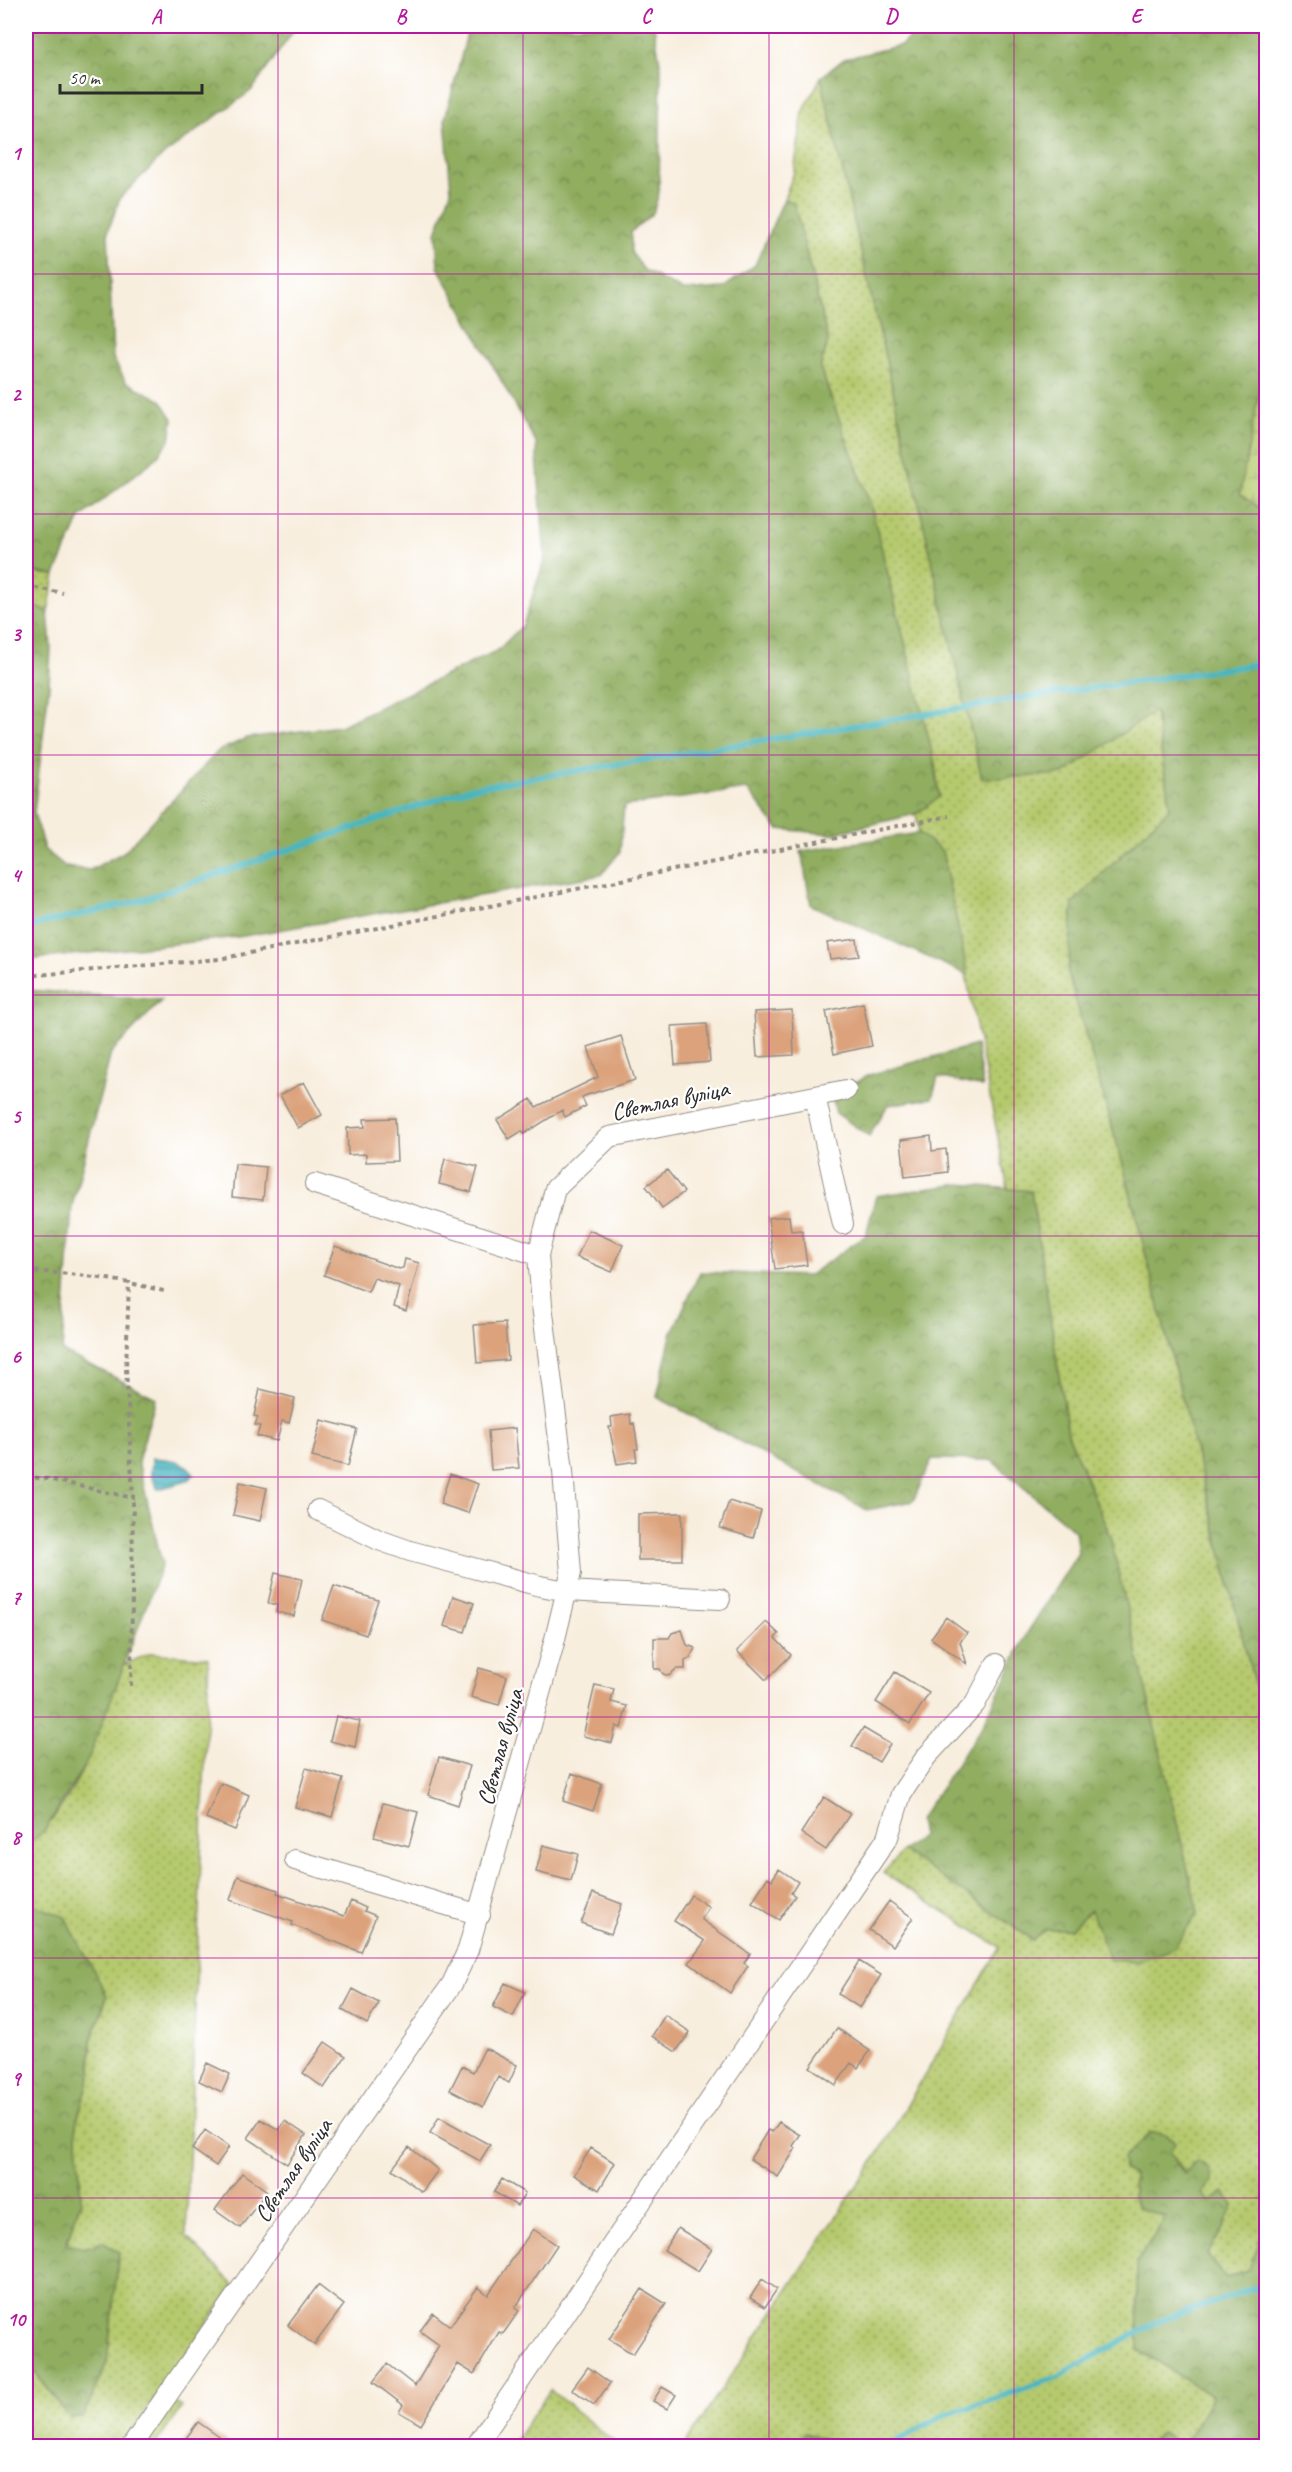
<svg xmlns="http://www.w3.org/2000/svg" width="1292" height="2472" font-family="Caveat,sans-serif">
  <defs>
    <pattern id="grass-dots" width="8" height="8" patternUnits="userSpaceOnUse" patternTransform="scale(1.5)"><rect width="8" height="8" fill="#b5c96d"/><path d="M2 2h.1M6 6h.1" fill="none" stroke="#93a35a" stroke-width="1.8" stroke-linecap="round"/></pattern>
    <pattern id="forest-crowns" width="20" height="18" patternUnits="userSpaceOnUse" patternTransform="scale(1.5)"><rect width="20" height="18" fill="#90ad60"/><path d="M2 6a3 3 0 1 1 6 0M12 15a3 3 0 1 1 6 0" fill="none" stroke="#768d4f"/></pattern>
    <pattern id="wetland-marsh" width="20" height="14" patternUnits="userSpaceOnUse" patternTransform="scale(1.5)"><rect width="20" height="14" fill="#b5c96d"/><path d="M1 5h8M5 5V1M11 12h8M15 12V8" fill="none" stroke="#93a35a"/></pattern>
    <pattern id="water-rules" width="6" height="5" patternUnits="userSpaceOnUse" patternTransform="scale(1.5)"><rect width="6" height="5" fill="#47b6c0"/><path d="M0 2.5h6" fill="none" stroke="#3b949c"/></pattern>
  </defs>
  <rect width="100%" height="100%" fill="#fff"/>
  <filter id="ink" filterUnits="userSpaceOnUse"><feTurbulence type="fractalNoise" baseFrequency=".0167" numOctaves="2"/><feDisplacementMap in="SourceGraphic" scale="12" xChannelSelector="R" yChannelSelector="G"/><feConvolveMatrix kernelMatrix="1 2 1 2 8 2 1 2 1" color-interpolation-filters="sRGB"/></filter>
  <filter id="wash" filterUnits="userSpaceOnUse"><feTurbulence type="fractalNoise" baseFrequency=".008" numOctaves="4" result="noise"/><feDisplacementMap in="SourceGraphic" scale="24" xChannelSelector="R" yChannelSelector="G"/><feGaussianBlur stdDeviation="1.35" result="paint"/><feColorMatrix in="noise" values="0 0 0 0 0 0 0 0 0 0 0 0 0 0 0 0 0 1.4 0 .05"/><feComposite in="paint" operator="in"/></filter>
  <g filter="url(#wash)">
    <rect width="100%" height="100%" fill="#f8eede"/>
    <path fill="url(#grass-dots)" stroke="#707a4c" stroke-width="1.5" d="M821,77l161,701 81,-4 92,-64 15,98 -97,95 -5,70 56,195 142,562v503l-4,2 -13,34 -23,9 -19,-24 17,-27c-15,-27 -37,-48 -54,-75l4,-9 -9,-9 -15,-1 -16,42 -1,21 33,21 -29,45 76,135 -30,49 -21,-14 -11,10v4h-304l-42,-13 -9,13h-112l196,-295 120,-204 -117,-74 20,-22 130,89 12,-11h25l21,-20 19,-373 -42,-102 -37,-243 -23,-2 -66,-337 -23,-19 -3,-19 22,-17 -67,-291 -51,-138 8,-27 -34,-137 -10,-5 10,-27 9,-60z
      M26,572l29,3 -7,37 -12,-5 -10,3z
      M151,1653l58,5 -23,578 48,49 -112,161h-96v-77l6,-1 38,50 13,-2 24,-54 -5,-120 -18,6 -18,-4 15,-44 -5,-76 15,-51v-32l16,-45 -42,-79 -39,-15v-56c52,-42 75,-120 97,-181z
      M550,2390l67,54 -6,2h-100z
      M177,2404l5,3 -27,39h-12l29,-41z"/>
    <path fill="url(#forest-crowns)" stroke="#5e6c46" stroke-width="1.5" d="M26,26h271l-45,64 -91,67 -41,41 -12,33 5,127 13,24 35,18 12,19 -3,21 -16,20 -74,58 -25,57 -29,-3z
      M469,26h185l7,43 -2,124 -6,20 -22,19v20l13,18 39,21 40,-3 32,-23 29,-66 10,4 34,138 -8,27 51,138 64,258 4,33 -23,17 -85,20 -53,-5 -31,-40 -123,17 -4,46 -19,23 -363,62 -212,23v-350l10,-3 12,5 3,34 -2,40 -15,127 10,36 22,18 24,3 34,-18 94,-101 29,-13 93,-12 158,-76 25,-25 22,-67 -9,-115 -98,-176 -2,-34 15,-42 -6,-72z
      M920,26h346v329l-26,139 26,18v1218l-142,-562 -56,-195 5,-70 97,-95 -15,-97 -92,63 -81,5 -161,-702 23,-18 58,-14z
      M919,833l23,18 26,124 -157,-70 -10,-54z
      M26,990l136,10 -51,53 -39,153 -10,145 94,47 -18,63 24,103 -73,194 -44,72 -19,16z
      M976,1045l7,42 -45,-10 -6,21 -44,7 -19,31 -33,-23 -4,-16 37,-22z
      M960,1184l71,7 37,243 42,102 88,377 -24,35 -37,14 -28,-2 -18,-50 -21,19h-25l-12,11 -130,-89 19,-15 -3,-16 64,-95 44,-92 51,-80 -3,-22 -84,-71 -59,-1 -19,42 -46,9 -210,-113 14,-62 29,-63 108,4 58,-41 10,-39z
      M26,1902l39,15 42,79 -16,45v32l-15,51 5,76 -15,44 18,4 18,-6 17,10 -12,110 -24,55 -13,1 -38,-50 -6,1z
      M1150,2133l16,1 9,9 -5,9 14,22 13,-13 12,7 4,13 -11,13 8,8 14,-10 9,12 -9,23 -17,27 19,24 23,-9 13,-34 4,-2v213h-83l30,-49 -75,-47 -1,-88 29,-45 -28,-9 -5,-12 1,-21 -10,-5 -1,-12z
      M1162,2432l19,14h-30v-4z
      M805,2433l41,13h1h-51z"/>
    <path fill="url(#wetland-marsh)" stroke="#707a4c" stroke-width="1.5" d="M1266,355v157l-26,-18z"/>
    <path fill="url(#water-rules)" stroke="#397076" stroke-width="1.5" d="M152,1458c16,1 32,1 42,16l-7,7 -29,8 -7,-14z"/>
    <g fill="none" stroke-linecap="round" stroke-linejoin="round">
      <path stroke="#47b6c0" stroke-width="6" d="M26,927l106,-24 339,-115 565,-92 230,-33
        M888,2446l54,-30 113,-38 99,-55 112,-39"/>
    </g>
    <g id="blocks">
      <path fill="#dba27c" d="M857,939l2,17 -29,3 -3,-16z
        M863,1003l9,43 -38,8 -8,-43z
        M792,1010l2,45 -37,2 -3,-45z
        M707,1024l3,38 -35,3 -3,-39z
        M621,1036l14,44 -51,16 -2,2 4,8 -21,11 -3,-7 -38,24 -2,-3 -13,8 -12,-19 34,-21 5,8 62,-30 -10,-30z
        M304,1082l18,33 -24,13 -18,-33z
        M395,1118l2,43 -31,1v-8l-18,1 -1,-27 18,-1 -1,-8z
        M931,1136l1,15 14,-2 2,23 -43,5 -4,-37z
        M445,1159l33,8 -7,25 -32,-8z
        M235,1164l31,3 -3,33 -31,-3z
        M667,1170l17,22 -22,16 -16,-22z
        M789,1216l2,15 11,-1 5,35 -32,4 -7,-51z
        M589,1230l34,15 -11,27 -35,-15z
        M335,1246l64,23 4,-1 2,-9 14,4 -13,48 -12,-4 5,-21 -25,-8 -6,14 -44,-17z
        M505,1323l3,37 -31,3 -3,-38z
        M260,1389l35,9 -6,25 -7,-2 -5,20 -20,-5 3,-10 -5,-1 3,-8 -4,-1z
        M630,1414l1,10 3,-1 4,26h-3l2,12 -20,3 -8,-37h3l-1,-10z
        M321,1420l36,9 -9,37 -36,-9z
        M515,1428l4,40 -28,2 -3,-39z
        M450,1474l28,10 -10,29 -28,-9z
        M240,1482l27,6 -7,33 -27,-6z
        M729,1501l32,10 -8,27 -33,-10z
        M682,1513v47h-44v-46z
        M275,1573l27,6 -8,37 -18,-4 1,-7 -9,-2z
        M334,1586l44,14 -12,35 -44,-15z
        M453,1596l21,7 -9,29 -21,-6z
        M946,1617l21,16 -7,9 7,22 -36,-26z
        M766,1622l13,12 -4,4 16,17 -25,25 -29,-29z
        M682,1630l5,15 8,3 -5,10 -5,2v9h-9l-7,7 -6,-2 -3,-5h-6v-31h15l3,-5z
        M479,1668l28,8 -8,29 -28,-8z
        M895,1672l34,21 -19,31 -34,-22z
        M595,1685l19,4 -3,13 16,4 -6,22 -5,-2 -4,17 -29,-7z
        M336,1716l24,5 -5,26 -25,-6z
        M863,1728l27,16 -11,18 -27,-16z
        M439,1757l31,9 -12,39 -30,-10z
        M306,1768l37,11 -11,38 -37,-10z
        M572,1773l30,11 -9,27 -30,-10z
        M221,1783l28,12 -14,35 -29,-12z
        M824,1797l26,17 -24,36 -25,-17z
        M383,1803l35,9 -9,34 -35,-9z
        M543,1845l35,9 -7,27 -35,-9z
        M779,1869l19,13 -7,11 4,3 -16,24 -27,-18 16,-25 4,3z
        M238,1876l40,14 -1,3 67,23 7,-15 15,7 -2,3 12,5 -15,36 -69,-27 1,-3 -63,-22z
        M593,1893l29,11 -11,30 -30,-11z
        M691,1895l18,12 -8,12 49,35 -6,9 4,3 -18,27 -41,-30 16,-22 -31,-20z
        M889,1901l24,17 -20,28 -24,-16z
        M859,1961l22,14 -21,33 -22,-14z
        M505,1983l20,9 -12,25 -20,-10z
        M353,1989l26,14 -12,21 -25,-14z
        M665,2015l25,17 -14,20 -24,-16z
        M837,2028l33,23 -12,17 -7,-5 -15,22 -26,-18z
        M325,2042l21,14 -22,32 -21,-15z
        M485,2048l32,17 -8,18 -11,-6 -15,30 -33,-17 12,-24 11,6z
        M207,2063l23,11 -8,18 -23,-11z
        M439,2117l51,28 -10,16 -50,-28z
        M261,2119l18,11 6,-9 21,14 -19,29 -39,-26z
        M779,2122l21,13 -7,11 3,2 -18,29 -28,-18 18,-29 4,2z
        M205,2130l24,17 -13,19 -24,-17z
        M409,2147l29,23 -16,22 -30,-23z
        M591,2148l24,15 -16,27 -25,-15z
        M242,2173l25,18 -27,37 -25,-18z
        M502,2179l23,14 -8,13 -23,-14z
        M678,2228l34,21 -14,22 -34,-21z
        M533,2229l24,16 -42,63 4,3 -16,23 -4,-2 -25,42 -16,-10 -37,61 -22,-13 4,-7 -30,-23 14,-18 28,22 24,-41 -19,-14 13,-18 17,13 28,-39 10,8z
        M762,2279l15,10 -12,18 -15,-9z
        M318,2285l26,20 -30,40 -26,-20z
        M642,2289l24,15 -33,50 -24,-15z
        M588,2367l22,16 -16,22 -22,-16z
        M662,2387l14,8 -9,14 -14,-8z
        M198,2422l34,24h-52z"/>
    </g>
  </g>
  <g filter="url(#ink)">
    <use href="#blocks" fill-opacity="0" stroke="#928c84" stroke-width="1.5"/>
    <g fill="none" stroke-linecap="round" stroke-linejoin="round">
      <g stroke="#928c84" stroke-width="22">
        <path id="minor" d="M815,1096l28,128
          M315,1184l223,71
          M318,1510l61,30 31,11 130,35 27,5 153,8
          M295,1860l185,55
          M132,2446l320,-462 16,-34 86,-307 17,-70 -8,-102 -21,-166 -4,-50 17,-66 54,-52 237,-47
          M476,2446l412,-609 13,-43 25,-37 49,-53 21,-40"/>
      </g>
      <path stroke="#928c84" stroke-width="4" stroke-dasharray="4.5 4.5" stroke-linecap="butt" d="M26,586l37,7
        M26,976l193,-17 730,-143
        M26,1271c48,2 94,8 141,21
        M26,1477l22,2 85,19 -7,-130 3,-87
        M131,1686l2,-188"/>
      <use href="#minor" stroke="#fff" stroke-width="20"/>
    </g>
  </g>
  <path fill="none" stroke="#b5179e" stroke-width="1.5" stroke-opacity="0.55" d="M278,26v2420M523,26v2420M769,26v2420M1014,26v2420M26,274h1240M26,514h1240M26,755h1240M26,995h1240M26,1236h1240M26,1477h1240M26,1717h1240M26,1958h1240M26,2198h1240"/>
  <g text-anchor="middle" stroke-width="4.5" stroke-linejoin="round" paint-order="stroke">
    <g font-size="24" fill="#2b2b2b" stroke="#fff">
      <text transform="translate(670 1100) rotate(-12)" y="8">Светлая вуліца</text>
      <text transform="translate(500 1747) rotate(-75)" y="8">Светлая вуліца</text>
      <text transform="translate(293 2170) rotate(-56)" y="8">Светлая вуліца</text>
    </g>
  </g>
  <rect width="1292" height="2472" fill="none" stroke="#fff" stroke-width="66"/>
  <path d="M60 84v9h142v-9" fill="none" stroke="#2b2b2b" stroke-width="3"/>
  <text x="69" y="84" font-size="18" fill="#2b2b2b" stroke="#ffffff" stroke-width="4.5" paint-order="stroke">50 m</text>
  <rect x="33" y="33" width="1226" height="2406" fill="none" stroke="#b5179e" stroke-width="2"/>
  <g font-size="20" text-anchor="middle" font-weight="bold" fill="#b5179e">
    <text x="156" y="23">A</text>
    <text x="401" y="23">B</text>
    <text x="646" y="23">C</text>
    <text x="891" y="23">D</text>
    <text x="1136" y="23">E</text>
    <text x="16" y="160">1</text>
    <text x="16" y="401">2</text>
    <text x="16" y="641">3</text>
    <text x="16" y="882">4</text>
    <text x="16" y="1123">5</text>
    <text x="16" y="1363">6</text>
    <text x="16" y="1604">7</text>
    <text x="16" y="1844">8</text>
    <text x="16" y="2085">9</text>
    <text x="16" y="2326">10</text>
  </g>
</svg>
